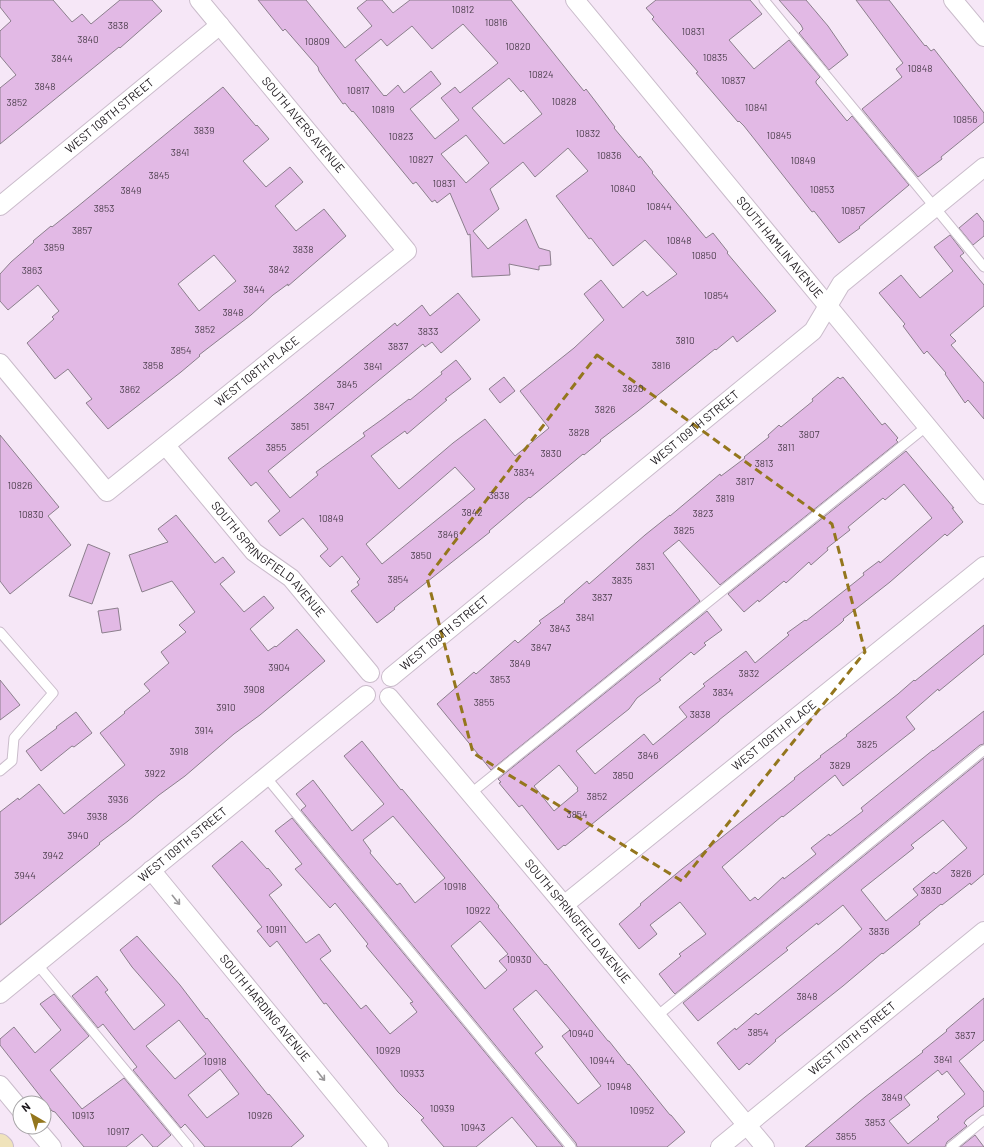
<svg xmlns="http://www.w3.org/2000/svg" width="984" height="1147" font-family="Barlow,sans-serif">
  <rect width="100%" height="100%" fill="#f6e7f7"/>
  <path fill="#e2b9e5" stroke="#8c7f8d" fill-rule="evenodd" d="M0,0h53l19,22 10,-8 9,10 29,-24h32l10,11 -42,37 -1,-1 -119,97v-56l16,-13 -16,-19v-25l11,-10 -11,-14z
    M258,0h48l39,48 27,-22 -15,-18 10,-8h15l11,13 17,-13h101l64,80 9,11 2,-2 29,38 -1,1 25,30 1,-2 13,16 -1,1 54,65 7,-5 15,19 -1,1 49,58 -39,31 -4,-6 -17,14 -1,-1 -77,62 -38,29 1,1 -17,14 -1,-1 -53,44 -1,-1 -40,34 1,1 -96,76 1,1 -18,14 -26,-32 8,-6 -2,-3 3,-3 -18,-23 -12,11 -10,-11 8,-7 -25,-31 -23,18 -12,-15 12,-10 -24,-29 -5,4 -23,-28 74,-59 93,-76 2,3 25,-21 8,11 28,-23 22,27 -39,33 -9,-11 -7,5 -2,-3 -155,127 22,27 28,-23 -2,-3 49,-36 -2,-3 21,-15 25,-19 1,1 32,-26 -1,-2 15,-12 15,19 -26,20 2,1 -40,34 -2,-3 -34,25 28,33 54,-46 32,-24 30,37 34,-28 -29,-37 54,-43 30,-28 -20,-26 17,-14 22,28 20,-17 4,5 30,-22 -32,-34 -32,26 -22,-28 -2,1 -33,-43 32,-25 -20,-23 -33,29 -12,-15 -33,27 9,20 -26,22 15,18 38,-30 13,29 11,3 1,14 -12,1v4l-30,-6 1,11 -38,2 -2,-43 -2,1 -18,-42 -13,10 -2,-3 -3,2 -16,-20 -3,2 -60,-73 -1,1 -7,-9 -2,1 -24,-33 -1,-4 -33,-38 -2,2zM463,24l35,39 -38,30 -5,-6 -14,11 18,22 -24,19 -25,-30 31,-25 -10,-13 -27,22 -6,-8 -12,11 -1,-1 -1,1 -29,-36 26,-21 6,7 25,-20 20,23zM509,78l12,14 2,-2 19,24 -38,30 -32,-36zM466,135l23,28 -23,20 -25,-29zM455,467l20,22 -93,75 -16,-20z
    M656,0h94l12,14 -33,26 25,29 35,-29 31,37 -4,4v2l31,38 5,-5 57,69 -50,42 1,1 -21,15 -25,-32 -2,1 -68,-86 -5,-5 -1,1 -42,-49 2,-1 -46,-53 2,-2 -8,-9z
    M779,0h27l22,26 20,29 -19,15 -30,-37 4,-4 -2,-4z
    M856,0h33l36,46 1,-1 5,6 3,-2 50,64v9l-43,35 1,2 -24,18 -56,-68 40,-32 -6,-8 7,-6z
    M223,87l33,39 1,-1 12,14 -26,22 23,26 24,-20 13,15 -28,24 21,25 28,-22 22,27 -58,50v-2l-15,11 -22,20 -52,40 1,1 -19,16 -73,57 -22,-26 6,-4 -24,-30 -13,10 -28,-36 27,-24 -2,-2 7,-6 -21,-26 -30,25 -8,-9v-27l11,-12 23,-20 -1,-1 18,-15 1,1 25,-20zM214,255l22,26 -37,30 -21,-27z
    M977,213l7,9v14l-11,9 -14,-17z
    M950,235l14,18 -4,3 24,29v21l-34,29 6,6 -5,4 33,38v36l-16,-19 -3,3 -20,-29 1,-1 -19,-22 -3,3 -21,-28 2,-2 -26,-31 22,-18 19,23 33,-27 -19,-24z
    M504,377l11,14 -15,12 -11,-14z
    M838,377l2,2 3,-2 39,48 3,-2 13,15 -2,2 2,2 -178,143 -41,-45 -16,13 37,48 -209,169 -54,-66 37,-32 2,2 39,-34 3,3 23,-20 -2,-2 26,-19 -1,-1 23,-20 2,3 56,-49 25,-20v1l50,-42 1,2 24,-18 -1,-1 25,-20 -1,-2 11,-10 2,2 32,-26 -1,-2z
    M0,435l59,72 -11,9 23,29 -61,49 -10,-13z
    M906,451l48,57h-2l11,14 -16,14 -2,-2 -55,48 -47,37 1,1 -3,3 -122,97v1l-154,125 -1,-1 -6,5 -36,-45 -3,2 -20,-24 2,-1 -3,-3 209,-168 15,19 -18,13 2,2 -12,10 -3,-3 -32,27 2,1 -24,18 -8,11 -53,42 19,23 49,-40 9,11 34,-28 -8,-10 26,-21 -2,-2 43,-33 9,12 34,-28 -2,-2 18,-13 1,1 58,-46 -1,-2 16,-12 1,2 52,-45 -28,-34 -19,16 -2,-2 -35,29 2,3 -23,18 1,2 -17,15 -2,-3 -23,21 -2,-2 -25,21 -1,-2 -14,12 -16,-18zM559,765l19,23 -1,1 1,2 -24,20 -20,-25z
    M176,515l39,48 8,-6 12,15 -15,12 24,28 20,-16 10,12 -24,21 18,22 7,-5 1,1 21,-18 28,32 -65,54 -26,19 -49,42 -26,19 -31,26 -29,22 1,1 -100,81v-113l18,-14 1,2 20,-16 25,30 61,-49 -25,-32 25,-20 -1,-1 26,-21 -6,-7 25,-21 -8,-11 25,-20 -7,-7 16,-13 -23,-31 -30,11 -13,-37 39,-13 -10,-13z
    M88,544l22,9 -18,51 -23,-8z
    M118,608l3,22 -19,3 -4,-22z
    M984,625v29l-45,37 -1,-2 -32,28 9,12 -72,57 -8,-11 -52,42 -1,-1 -60,51 28,34 5,-4 3,3 25,-23 1,2 32,-25 -5,-6 18,-14 1,2 33,-25 -2,-3 72,-58v1l51,-40v33l-4,1 -305,249 -2,-2 -14,-18 22,-18 -2,-2 27,-20 -26,-32 -30,23 7,9 -18,15 -20,-25 22,-19 -1,-1 42,-35 113,-90 -1,-1 27,-21 -1,-1 27,-20 -1,-1 52,-41 16,-14 1,1z
    M0,680l20,25 -20,15z
    M76,712l16,21 -18,14 -2,-1 -31,25 -15,-20 31,-23 -1,-1z
    M362,741l39,49 1,-1 97,117 -1,1 47,58 1,-1 62,77h1l19,24 1,-1 41,51h1l14,17 -18,15h-90l-1,-4 -275,-333 5,-4 -10,-12 17,-14 39,51 32,-27 -40,-48zM393,816l52,62 -30,25 -15,-20 -3,2 -27,-32 1,-2 -8,-11zM480,921l28,33 -9,7 8,9 -22,19 -34,-43zM536,990l34,40 -8,6 39,50 -23,18 -43,-51 8,-6 -30,-38z
    M984,758v116l-13,11 -1,-2 -28,22 -1,-1 -22,18 1,2 -37,30 -1,-1 -39,33 -68,54 1,1 -27,24 -2,-2 -8,7 -22,-27 18,-15 1,2 20,-17 2,2 81,-66 23,-20 -19,-24 -25,20 -1,-2 -31,25 2,2 -90,71 -15,-18zM943,820l24,28 -31,26 -2,-2 -21,17 5,6 -32,26 -25,-31 53,-42 -3,-3z
    M292,818l271,329h-26l-25,-30 -36,30h-32l-23,-27 3,-2 -26,-26 -61,-75 -11,-14 -2,1 -47,-63 -7,6 -13,-16 5,-4 -50,-61 30,-25 25,28 1,-1 14,17 -13,10 37,48 13,-9 12,17 -11,8 41,50 5,-4 24,29 27,-22 -7,-9 3,-1 -47,-56 2,-2 -33,-41 -5,5 -35,-39 7,-5 -27,-33z
    M137,936l43,49 26,34 1,-1 61,77 1,-1 35,42 -13,11h-86l-20,-23 -4,4 -48,-58 4,-3 -34,-43 -5,4 -26,-32 25,-20 11,14 -3,2 29,38 31,-25 -33,-38 -12,-17zM179,1020l27,34 -31,25 -29,-33zM220,1069l19,25 -32,24 -19,-23z
    M54,994l35,42 -39,34 32,39 42,-31 47,57 -14,12h-4l-11,-13 -16,13h-42l-29,-35 -3,-1 -52,-66v-6l14,-12 21,26 26,-23 -21,-26z
    M984,998v42l-25,21 25,31v14l-18,14 -2,3 3,3 -20,16 -2,5h-140l60,-50 58,-45 -1,-1 25,-20 -1,-1zM938,1070l4,5 5,-4 18,23 -28,23 2,2 -31,25 -19,-23 21,-16 -6,-8z
    M975,1135l9,12h-24z"/>
  <g fill="none" stroke-linecap="round" stroke-linejoin="round">
    <g stroke="#cabccb" stroke-width="11">
      <path id="service" d="M764,0l220,267
        M0,632l53,61 -39,45 -2,23 -12,10
        M266,777l305,370
        M470,794l457,-368
        M37,964l152,183
        M657,1016l327,-266
        M951,1147l33,-27"/>
    </g>
    <g stroke="#cabccb" stroke-width="20">
      <g id="minor">
        <path id="s1" d="M575,0l409,495"/>
        <path d="M953,0l31,37"/>
        <path id="s2" d="M0,206l220,-181"/>
        <path id="s3" d="M0,363l107,129 300,-241 -208,-251"/>
        <path id="s4" d="M166,446l88,106 37,26 79,95"/>
        <path id="s5" d="M391,677l422,-346 28,-47 143,-117"/>
        <path id="s6" d="M389,697l175,208 201,242"/>
        <path id="s7" d="M151,870l228,277"/>
        <path id="s8" d="M564,905l420,-339"/>
        <path id="s9" d="M0,994l366,-299"/>
        <path d="M0,1085l20,24"/>
        <path d="M35,1127l17,20"/>
        <path id="s10" d="M720,1147l264,-216"/>
      </g>
    </g>
    <g stroke="#cabccb" stroke-width="24">
      <path id="secondary" d="M0,1145l2,2"/>
    </g>
    <use href="#service" stroke="#fff" stroke-width="9"/>
    <use href="#minor" stroke="#fff" stroke-width="18"/>
    <use href="#secondary" stroke="#f0e3bb" stroke-width="22"/>
  </g>
  <defs><path id="oneway-shaft" d="M-6 0H5M1.5-3L5.5 0L1.5 3" fill="none" stroke-width="1.6" stroke-linecap="round" stroke-linejoin="round"/></defs>
  <g stroke="#999799">
    <use href="#oneway-shaft" transform="translate(176 900) rotate(51)"/>
    <use href="#oneway-shaft" transform="translate(321 1076) rotate(51)"/>
  </g>
  <path fill="none" stroke="#94761d" stroke-width="3" stroke-dasharray="8 5" stroke-linejoin="round" d="M597,355l235,169 33,128 -183,229 -209,-128 -46,-175z"/>
  <g text-anchor="middle" stroke-width="4" stroke-linejoin="round" paint-order="stroke">
    <g font-size="10" fill="#4e404f">
      <text x="463" y="13">10812</text>
      <text x="496" y="26">10816</text>
      <text x="118" y="29">3838</text>
      <text x="693" y="35">10831</text>
      <text x="88" y="43">3840</text>
      <text x="317" y="45">10809</text>
      <text x="518" y="50">10820</text>
      <text x="715" y="61">10835</text>
      <text x="62" y="62">3844</text>
      <text x="920" y="72">10848</text>
      <text x="541" y="78">10824</text>
      <text x="733" y="84">10837</text>
      <text x="45" y="90">3848</text>
      <text x="358" y="94">10817</text>
      <text x="564" y="105">10828</text>
      <text x="17" y="106">3852</text>
      <text x="756" y="111">10841</text>
      <text x="383" y="113">10819</text>
      <text x="965" y="123">10856</text>
      <text x="204" y="134">3839</text>
      <text x="588" y="137">10832</text>
      <text x="779" y="139">10845</text>
      <text x="401" y="140">10823</text>
      <text x="180" y="156">3841</text>
      <text x="609" y="159">10836</text>
      <text x="421" y="163">10827</text>
      <text x="803" y="164">10849</text>
      <text x="159" y="179">3845</text>
      <text x="444" y="187">10831</text>
      <text x="623" y="192">10840</text>
      <text x="822" y="193">10853</text>
      <text x="131" y="194">3849</text>
      <text x="659" y="210">10844</text>
      <text x="104" y="212">3853</text>
      <text x="853" y="214">10857</text>
      <text x="82" y="234">3857</text>
      <text x="679" y="244">10848</text>
      <text x="54" y="251">3859</text>
      <text x="303" y="253">3838</text>
      <text x="704" y="259">10850</text>
      <text x="279" y="273">3842</text>
      <text x="32" y="274">3863</text>
      <text x="254" y="293">3844</text>
      <text x="716" y="299">10854</text>
      <text x="233" y="316">3848</text>
      <text x="205" y="333">3852</text>
      <text x="428" y="335">3833</text>
      <text x="685" y="344">3810</text>
      <text x="398" y="350">3837</text>
      <text x="181" y="354">3854</text>
      <text x="153" y="369">3858</text>
      <text x="661" y="369">3816</text>
      <text x="373" y="370">3841</text>
      <text x="347" y="388">3845</text>
      <text x="633" y="392">3820</text>
      <text x="130" y="393">3862</text>
      <text x="324" y="410">3847</text>
      <text x="605" y="413">3826</text>
      <text x="300" y="430">3851</text>
      <text x="579" y="436">3828</text>
      <text x="809" y="438">3807</text>
      <text x="276" y="451">3855</text>
      <text x="786" y="451">3811</text>
      <text x="551" y="457">3830</text>
      <text x="764" y="467">3813</text>
      <text x="524" y="476">3834</text>
      <text x="745" y="485">3817</text>
      <text x="20" y="489">10826</text>
      <text x="499" y="499">3838</text>
      <text x="725" y="502">3819</text>
      <text x="472" y="516">3842</text>
      <text x="703" y="517">3823</text>
      <text x="31" y="518">10830</text>
      <text x="331" y="522">10849</text>
      <text x="684" y="534">3825</text>
      <text x="448" y="538">3846</text>
      <text x="421" y="559">3850</text>
      <text x="645" y="570">3831</text>
      <text x="398" y="583">3854</text>
      <text x="622" y="584">3835</text>
      <text x="602" y="601">3837</text>
      <text x="585" y="621">3841</text>
      <text x="560" y="632">3843</text>
      <text x="541" y="651">3847</text>
      <text x="520" y="667">3849</text>
      <text x="279" y="671">3904</text>
      <text x="749" y="677">3832</text>
      <text x="500" y="683">3853</text>
      <text x="254" y="693">3908</text>
      <text x="723" y="696">3834</text>
      <text x="484" y="706">3855</text>
      <text x="226" y="711">3910</text>
      <text x="700" y="718">3838</text>
      <text x="204" y="734">3914</text>
      <text x="867" y="748">3825</text>
      <text x="179" y="755">3918</text>
      <text x="648" y="759">3846</text>
      <text x="840" y="769">3829</text>
      <text x="155" y="777">3922</text>
      <text x="623" y="779">3850</text>
      <text x="597" y="800">3852</text>
      <text x="118" y="803">3936</text>
      <text x="577" y="818">3854</text>
      <text x="97" y="820">3938</text>
      <text x="78" y="839">3940</text>
      <text x="53" y="859">3942</text>
      <text x="961" y="877">3826</text>
      <text x="25" y="879">3944</text>
      <text x="455" y="890">10918</text>
      <text x="931" y="894">3830</text>
      <text x="478" y="914">10922</text>
      <text x="276" y="933">10911</text>
      <text x="879" y="935">3836</text>
      <text x="519" y="963">10930</text>
      <text x="807" y="1000">3848</text>
      <text x="758" y="1036">3854</text>
      <text x="581" y="1037">10940</text>
      <text x="965" y="1039">3837</text>
      <text x="388" y="1054">10929</text>
      <text x="943" y="1063">3841</text>
      <text x="602" y="1064">10944</text>
      <text x="215" y="1065">10918</text>
      <text x="412" y="1077">10933</text>
      <text x="619" y="1090">10948</text>
      <text x="892" y="1101">3849</text>
      <text x="442" y="1112">10939</text>
      <text x="642" y="1114">10952</text>
      <text x="83" y="1119">10913</text>
      <text x="260" y="1119">10926</text>
      <text x="875" y="1126">3853</text>
      <text x="473" y="1131">10943</text>
      <text x="118" y="1135">10917</text>
      <text x="846" y="1140">3855</text>
    </g>
    <g font-size="12" fill="#1d181d" stroke="#fff">
      <text dy="4" stroke="none"><textPath href="#s2" startOffset="142">WEST 108TH STREET</textPath></text>
      <text transform="translate(303 125) rotate(50)" y="4">SOUTH AVERS AVENUE</text>
      <text dy="4" stroke="none"><textPath href="#s1" startOffset="321">SOUTH HAMLIN AVENUE</textPath></text>
      <text dy="4" stroke="none"><textPath href="#s3" startOffset="360">WEST 108TH PLACE</textPath></text>
      <text dy="4" stroke="none"><textPath href="#s5" startOffset="393">WEST 109TH STREET</textPath></text>
      <text dy="4" stroke="none"><textPath href="#s4" startOffset="153">SOUTH SPRINGFIELD AVENUE</textPath></text>
      <text dy="4" stroke="none"><textPath href="#s5" startOffset="69">WEST 109TH STREET</textPath></text>
      <text dy="4" stroke="none"><textPath href="#s8" startOffset="270">WEST 109TH PLACE</textPath></text>
      <text dy="4" stroke="none"><textPath href="#s9" startOffset="236">WEST 109TH STREET</textPath></text>
      <text dy="4" stroke="none"><textPath href="#s6" startOffset="293">SOUTH SPRINGFIELD AVENUE</textPath></text>
      <text dy="4" stroke="none"><textPath href="#s7" startOffset="179">SOUTH HARDING AVENUE</textPath></text>
      <text dy="4" stroke="none"><textPath href="#s10" startOffset="171">WEST 110TH STREET</textPath></text>
    </g>
  </g>
  <g transform="translate(32 1115) rotate(322)"><circle r="19" fill="#ffffff" stroke="#a5a3a5"/>
  <path d="M0-3L7 15L0 10L-7 15Z" fill="#94761d"/>
  <text y="-6" font-size="11" font-weight="bold" text-anchor="middle" fill="#1d181d">N</text>
  </g>
</svg>
